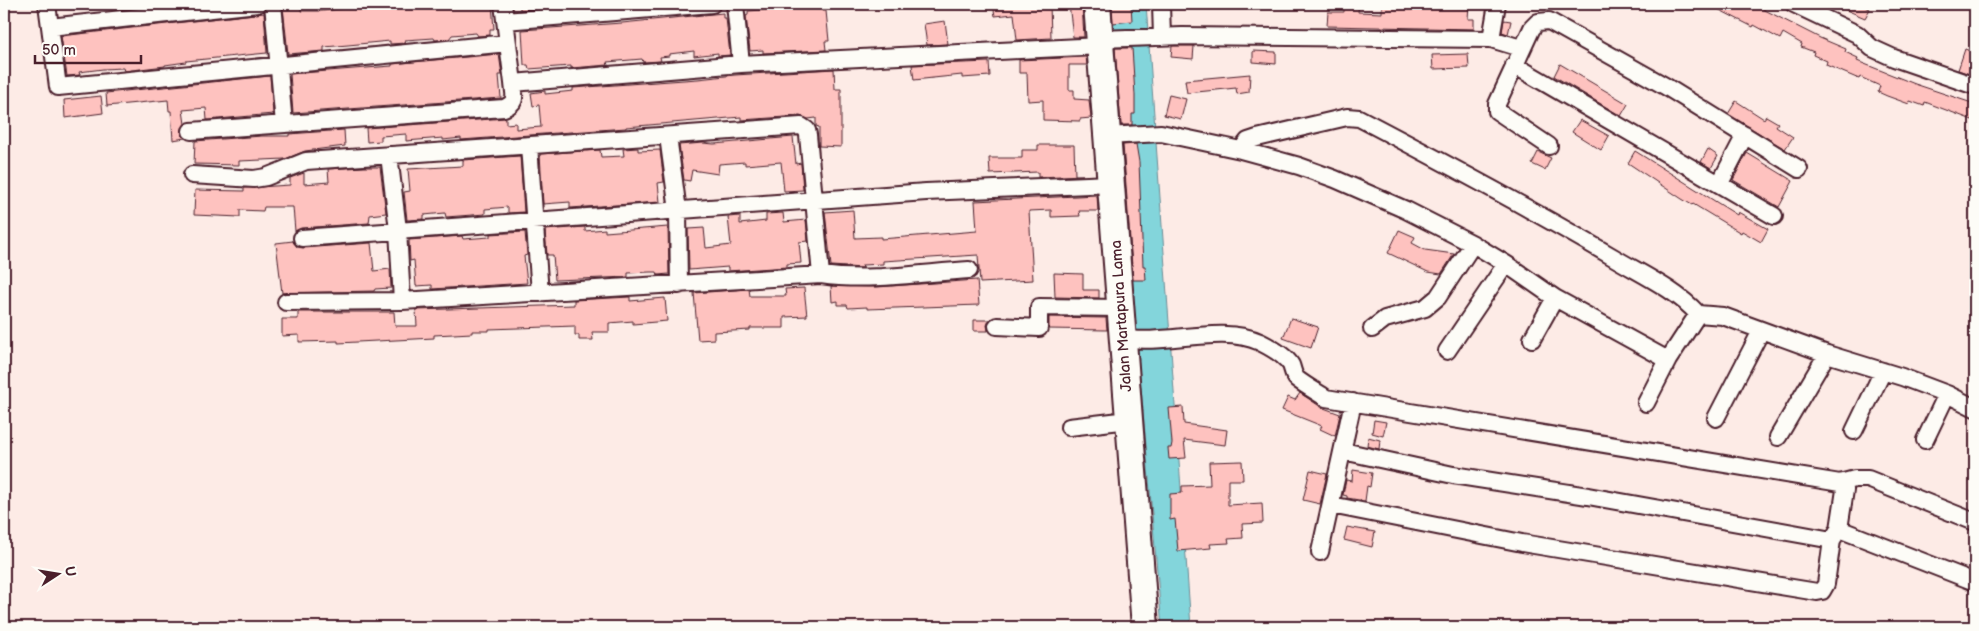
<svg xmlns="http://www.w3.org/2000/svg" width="1979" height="631" font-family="'Balsamiq Sans',sans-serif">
  <rect width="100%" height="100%" fill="#fdebe6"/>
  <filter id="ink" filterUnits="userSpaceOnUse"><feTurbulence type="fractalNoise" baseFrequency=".02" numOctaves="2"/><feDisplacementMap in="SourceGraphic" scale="10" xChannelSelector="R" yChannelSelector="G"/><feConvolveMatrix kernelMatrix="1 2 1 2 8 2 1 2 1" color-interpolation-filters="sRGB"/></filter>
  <g filter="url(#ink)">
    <path fill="#83d5db" stroke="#6c8c95" d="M1112,4h34l45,623h-29l-26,-295z"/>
    <path fill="#fec2bf" stroke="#4a1f2b" d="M138,4h31l-31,3z
      M383,4h109l2,25h-4v6l-12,1 -2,-3 -24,2 -3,4 -14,1 -1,-2 -29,2 1,3 -16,1v-3l-42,4 -24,2v4l-36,3 -5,-47 18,-1v5h21z
      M520,4h33v3l-33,3z
      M791,4h14l1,2 15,-1 1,6h4l3,30h-4l1,9 -63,3v-3l-13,1 -4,-35 2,-1v-4l44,-3z
      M993,4h57l1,34 -34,2 -3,-26 -19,2z
      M1069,4h13l2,33h-11z
      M1112,4h19l1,17 -19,2z
      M1344,4h15l-1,8 24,1v-9h87l-1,15h6v10l-147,-3 1,-14h16z
      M1708,4h45l67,34 26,11 -1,3 13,6 -1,3 58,23 60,20v17l-50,-19 -1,4 -14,-5 -1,3 -22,-8 -9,-4 2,-6 -20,-9 -1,2 -33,-14 1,-4 -14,-6 1,-3 -13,-5 1,-3 -19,-11 -3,6 -26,-14 -1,2z
      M1832,4h27l11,5 -5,9z
      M264,13l3,40 -81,8v1l-21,3v1l-41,5 -1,-3 -20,1 -24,3 1,3 -13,1 -6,-40z
      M723,13v5h3l4,37 -12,1v-3l-24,3v-5l-25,3v2l-9,1 1,4 -18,1 -1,-3 -35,3 1,3 -37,3v-2l-42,3 -1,-4h-4l-2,-35 100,-7z
      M1504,20l7,1 -3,13 -6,-2z
      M945,21l3,23 -21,1 -3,-21z
      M1172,46h22l-1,13 -22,-2z
      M1115,48h17l3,47v19h-3v11h-11z
      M1965,49l10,4v23l-17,-6z
      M1253,51l23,1v12l-23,-2z
      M499,54l3,21h-3l2,23 -208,15 -3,-39 102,-8v-2z
      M1468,54l1,14 -36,1 -1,-14z
      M1086,57l1,8h-18v25h5v9l15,1 2,18 -11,1v2l-37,-1v-20l-15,1 -1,-28h-8v-13z
      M989,62l1,14 -28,2v-3l-48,5 -2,-15z
      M1560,64l68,40 -7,12 -67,-40z
      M834,69l1,20h6v58l-22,-1v-19l-3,-1v-8l-8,1 -8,-3 -59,4v-3l-115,10v1l-165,12v-2l-18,2v-2l-37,3v-7l-25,2v5l-14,1 -1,-14 140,-10v6l10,-1v6l25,-2 -2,-22 -6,1 -2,-13 14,-2v3l28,-3v-3l125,-9 37,-4z
      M1250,74l-1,18 -12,2 -1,-6 -49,5 -2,-13z
      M270,76l3,38 -66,6 -1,-12 -23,2 2,14 -4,7 4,7 -12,2 -2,-29h-2l-1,-11 -61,6 -1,-13z
      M1169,95l17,4 -5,20 -17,-4z
      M101,96l2,17 -38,5 -1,-18z
      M1736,101l28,18 2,-3 12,7 -2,3 17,11 -8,12 -57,-35z
      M1580,120l29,16 -8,14 -29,-18z
      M344,130l1,16 -40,5 -20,8 -46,2v4l-45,-1 1,-23 67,-5h27v-2z
      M793,137l3,27 5,-1 2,27 -19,1 -3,-29 -36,3v-3l-26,2 -1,10 -26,-4 -2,11 -6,-1 -5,-35 24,-2 11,1z
      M1136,144l3,18 4,104h2l1,14h-13l-10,-135z
      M1038,145h36l1,30h8l-45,2v-5l-48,2 -1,-16h33v-8h16z
      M638,148v3l22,-1 4,32 -6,1 2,19 -90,6v-6l-27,2 -3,-50 60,-4 1,7 23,-1 -1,-7z
      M1708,149l10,7 -7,12 -10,-6z
      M1635,151l102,64 1,-3 30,17 -7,13 -19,-11 -1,2 -48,-29 -1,1 -10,-6 -54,-36z
      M1538,152l13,6 -6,12 -13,-6z
      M1747,153l46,28 -14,26 -46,-27z
      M520,156l4,56 -16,1v-6l-23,2v5l-39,3 -1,-4 -21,2v4l-17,1 -3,-28 6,-1 -2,-22 55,-3v-6z
      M365,167h15l6,46 -16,2 -1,8 -68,5 -6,3 -2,-24h-29l-1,4 -23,-1v7l-46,-2 1,-25 49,1v-3l46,-3v-7l14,-5v11l25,-2 -1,-13z
      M1097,195l1,16h-19l1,5 -29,1v-7l-22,1 4,69 -53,3 -2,-28 -95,6v3l-21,1 1,3 -32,-2 -6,-54 28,-2 2,28 26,-1v2l96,-8 -2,-30z
      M783,213l1,9 22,-2 2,21 -9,1 2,21 -14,1v3l-59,4v-4l-39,3 -1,-41 16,-1 2,20 25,-3 -3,-28 12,-1v8l26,-3v-7z
      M585,227v4l20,-2v3l63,-5 1,47 -11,1 -1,-3h-7l-22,1v4l-73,3 -2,-25h-6l-2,-25z
      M1399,230l16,7 -3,6 13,7 29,4 -13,20 -13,-2 -40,-19z
      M525,232l2,23 -3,1 3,27 -95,6v-4l-16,1 -2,-26 -4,1 -1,-21 53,-4 1,3 27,-2v-3z
      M293,241l4,6 6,1 68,-5 3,28 16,-2 1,19 -16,1 -1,2 -92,2 -6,-50z
      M1054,273l29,1v16h16v8l-44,-1z
      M977,280l2,25 -112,4v-2l-19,1 -1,-3h-9v-4l-6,1 -1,-16 46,1z
      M804,288l3,28 -23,1v11h-34v2l-36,2v7l-16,1 -4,-47 55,-4 1,7h36l-1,-7z
      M630,297v4l35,-3 2,23 -34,3v-3l-24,2v9h-17l1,8h-14v-5h-4v-9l-86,3v2h-17v2l-38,2v3l-96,5v-2l-39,1v-7l-17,1v-17h16v-7h96l1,14h22l-1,-16 158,-5v-5z
      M1049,317l57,1 1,12 -58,-1z
      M1291,318l27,9 -7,21 -28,-10z
      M974,320h16l-3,5 1,6h-14z
      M1300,393l21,14 19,7 -5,22 -15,-7 2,-3 -40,-16 6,-13 7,3z
      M1183,407l1,17 43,6 -2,15 -41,-5 2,18 -17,1 -1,-11h3l1,-5 -3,-35z
      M1374,420l12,2 -3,14 -11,-3z
      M1368,437l12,3 -1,9 -12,-3z
      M1242,461l1,19h-15v25l34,-2 1,20 -21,1 1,14 -15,1 1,4 -19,1 1,4 -33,3 -3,-32 -5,1v-26l12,-1v-7l28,-1 -1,-23z
      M1310,470l17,4 -7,30 -17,-4z
      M1353,470l19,3 -2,14 -3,-1 -2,15 -18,-3v-2l-4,-1 3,-15 6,1z
      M1347,527l28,5 -3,15 -28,-7z"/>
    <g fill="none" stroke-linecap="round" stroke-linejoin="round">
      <g stroke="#4a1f2b" stroke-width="20">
        <path id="minor" d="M47,4l11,83 450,-44
          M273,4l11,120
          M503,4l10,79 228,-19 360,-18
          M735,4l6,60
          M1161,4l1,33
          M1794,4l63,30 15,14 22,10 81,28
          M505,21l207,-17
          M50,27l207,-23
          M1100,39l82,-3 309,3 30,9
          M1491,39l6,-35
          M1514,65l260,151
          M191,131l313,-23c14,-6 10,-12 9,-25
          M668,136l10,75 1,74
          M1107,136l54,-3 80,17 58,16 36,13 71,31 67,34 33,20 49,34 113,62
          M529,146l11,147
          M1549,146l-52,-35v-7l35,-76 6,-6 11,-1 116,65 134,83
          M1241,150l7,-9 9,-3 90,-21 12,1c86,45 171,90 254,139 28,17 62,32 85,57l25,2 104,38 75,23 45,17 28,14
          M389,155l9,75 4,71
          M192,175l62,4 12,-2 40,-16 495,-35 6,4 1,5 13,140
          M1720,183l25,-48
          M302,238l624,-46 185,-8
          M286,302l116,-1 419,-26c47,7 101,-2 148,-5
          M997,326l42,2v-21l81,1
          M1372,329l13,-10 40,-11 13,-11 35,-53
          M1123,338c41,8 98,-14 137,4 10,5 25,13 31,23 2,5 2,10 6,14 9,7 20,13 29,19l514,85 15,-4h13l107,43
          M1532,339l23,-41
          M1447,351l59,-87
          M1646,403l22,-43 30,-46
          M1716,418l45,-87
          M1069,427l60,-7
          M1854,431l29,-60
          M1778,437l49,-83
          M1925,440l22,-46
          M1343,451l110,24 135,21 244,44
          M1331,505l191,38 295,49 5,-1 4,-7 6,-44 7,-11 6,-39 -1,-8
          M1839,529l136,53
          M1320,552l33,-150"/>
      </g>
      <g stroke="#4a1f2b" stroke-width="30">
        <path id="primary" d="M1097,4l48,623"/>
      </g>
      <use href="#minor" stroke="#fdfcf7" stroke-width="16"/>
      <use href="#primary" stroke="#fdfcf7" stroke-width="26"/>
    </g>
  </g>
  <g text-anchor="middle" stroke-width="4.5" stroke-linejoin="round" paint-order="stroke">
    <g font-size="15" fill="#4a1f2b" stroke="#fdfcf7">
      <text transform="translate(1121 316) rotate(-94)" y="5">Jalan Martapura Lama</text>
    </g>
  </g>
  <rect width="1979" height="631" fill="none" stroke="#fdfcf7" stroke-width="20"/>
  <rect x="10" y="10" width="1959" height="611" fill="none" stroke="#4a1f2b" stroke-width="2" filter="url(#ink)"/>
  <g transform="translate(58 574) rotate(78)" stroke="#fdfcf7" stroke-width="4" paint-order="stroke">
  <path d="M0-4L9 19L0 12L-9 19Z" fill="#4a1f2b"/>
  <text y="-8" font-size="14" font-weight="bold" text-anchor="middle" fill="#4a1f2b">U</text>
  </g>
  <path d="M35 55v8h106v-8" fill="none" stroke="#4a1f2b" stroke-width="2.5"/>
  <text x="42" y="55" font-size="15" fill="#4a1f2b" stroke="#fdfcf7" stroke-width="4" paint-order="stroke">50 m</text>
</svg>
